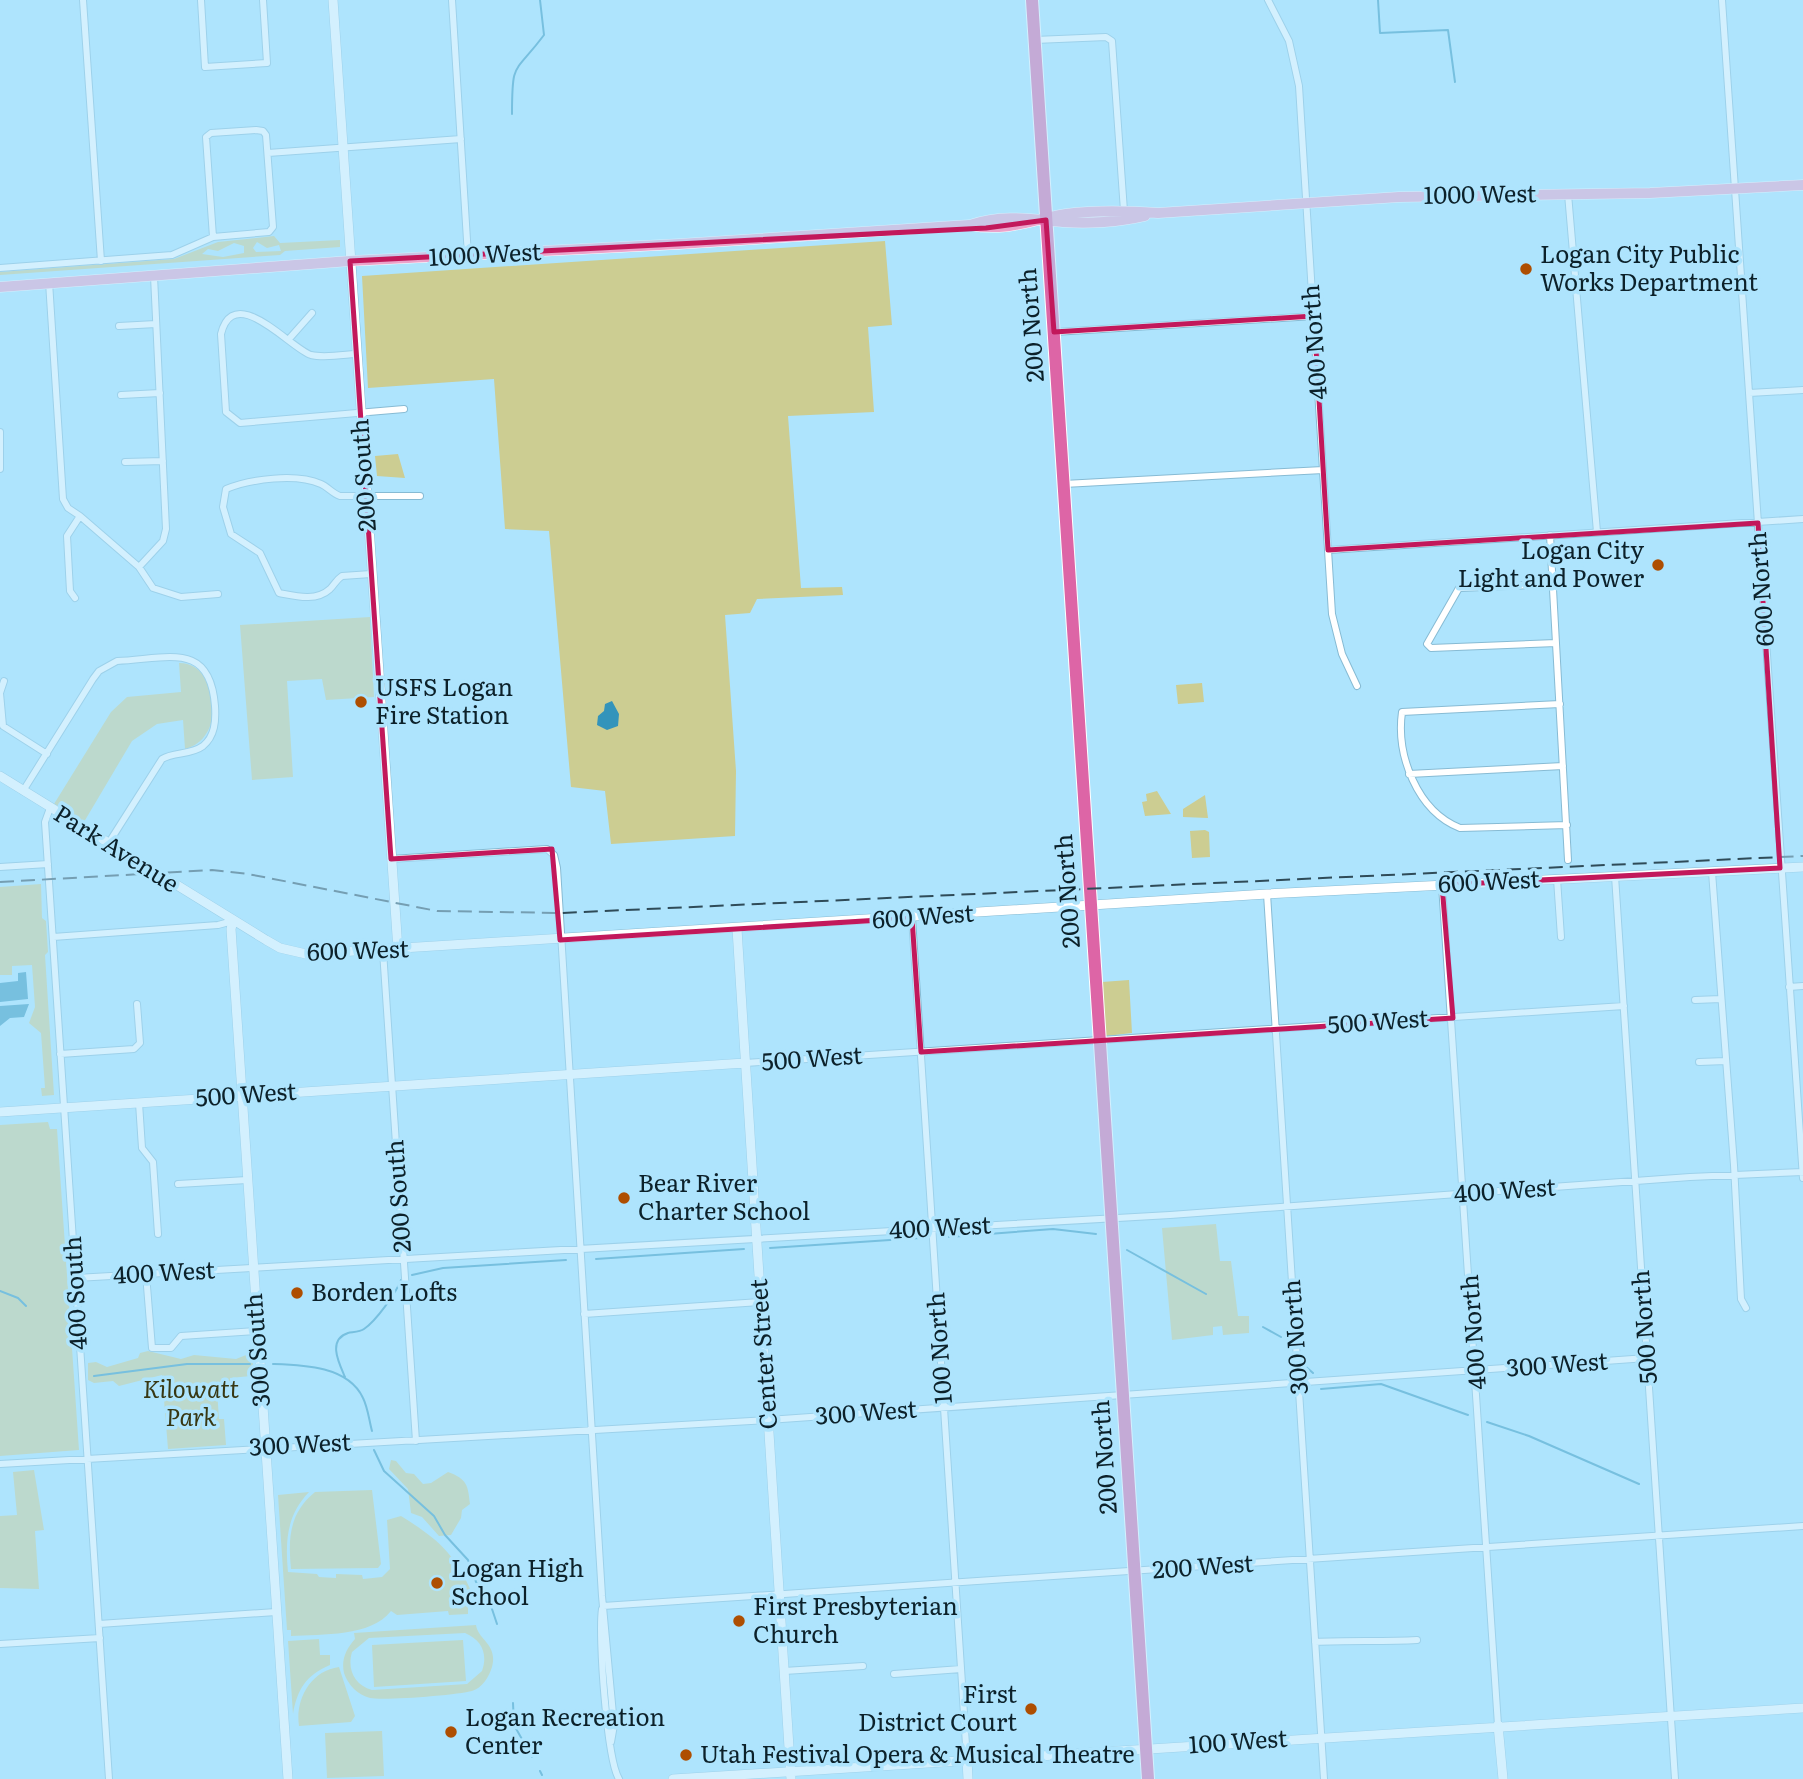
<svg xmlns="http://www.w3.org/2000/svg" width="1803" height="1779" font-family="Literata,serif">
  <rect width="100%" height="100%" fill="#aee4fd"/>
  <path fill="#cccd92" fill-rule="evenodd" d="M274,236l6,7 60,-3v7l-55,4 -5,4 -280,20v-3l174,-13 44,-17zM257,242l10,6 12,-3 2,6 -25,1 -3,-4zM234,243l10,3v7l-21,4 -21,-3 6,-5 10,2z
    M885,241l7,84 -24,2 6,85 -86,4 13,172 41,-1 1,8 -86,4 -7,14 -25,2 11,156 -1,65 -124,8 -6,-53 -34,-4 -22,-256 -44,-2 -11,-150 -126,9 -6,-112z
    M398,454l7,24 -28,-2 -2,-20z
    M370,617l4,80 -48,3 -4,-21 -35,2 6,96 -41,3 -12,-155z
    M179,663c40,-1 49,76 6,86l-2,-29 -26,4 -25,17 -48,81 -30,-18 57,-92 16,-15 54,-5z
    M1202,683l2,19 -26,2 -2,-19z
    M1157,791l14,23 -26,2 -3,-14 5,-1 -1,-7z
    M1205,795l3,23 -25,-1v-8z
    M1205,830l4,2 1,25 -18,1 -2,-27z
    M41,884l1,34 4,3 2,31 -3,3 9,140 -12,1 -1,-8h4l-4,-55 -12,-10 6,-16 -3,-42 -20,1v9h-12v-88z
    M1129,980l3,53 -26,3 -4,-54z
    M48,1122l2,7h7l22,321 -79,6v-331z
    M1216,1224l4,37h11l7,55h11v17l-26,2 -1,-9 -9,1v8l-41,5 -10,-112z
    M148,1351l33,8 13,-4 42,4 15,-6 3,5 -3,18 -21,2v5h-7v6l-6,1 2,29h5l2,26 -58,4 -6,-74 -43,11 -6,-5 -19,2 -6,-3v-17l8,-1 11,5 31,-9 2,-5z
    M391,1460l5,1 10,12 8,1 9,10 8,-1 17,-11c19,7 20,13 22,32l-8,6 -1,8 -10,17 -12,1 -17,-19 -11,-4 -3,-24 -19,-20z
    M34,1470l10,60 -9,1 4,58 -39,-1v-72l17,-1 -4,-43z
    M372,1490l9,74 -3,4 -87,1c-3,-30 -2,-56 24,-77z
    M309,1492c-22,23 -24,48 -21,80l29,2 2,3 17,1v-4l26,1 1,4 19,-2 8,-8 -3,-49 14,-4c35,22 53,36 70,75l-3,1v22l-19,1 -1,-4 -51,4 -6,-4c-20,26 -69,23 -100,25v-6h-4l-9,-135z
    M476,1625c2,15 22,19 16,42 -3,10 -10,21 -20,24 -14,4 -89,10 -102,7 -12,-3 -22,-13 -26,-25 -3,-13 2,-24 11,-34l-1,-6zM465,1633c17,7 23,21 17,38l-15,13 -95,6c-18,-5 -25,-21 -20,-38l17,-14z
    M319,1639l1,16h10v10c-24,10 -33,25 -37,49l-5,-73z
    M463,1640l3,41 -92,6 -2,-42z
    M339,1667l16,49 -4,6 -52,4c-4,-26 11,-55 40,-59z
    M382,1731l2,45 -57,2 -2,-45z"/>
  <path fill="#3394bb" d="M612,701l7,13 -1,12 -11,4 -10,-5 1,-9 6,-5 1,-7z
    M26,972l2,27 -28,3v-19l18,-2v-8z
    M29,1004l-5,13 -14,1 -10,8v-20z"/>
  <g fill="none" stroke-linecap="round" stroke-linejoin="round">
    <path stroke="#3394bb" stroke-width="2" d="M1378,0l2,33 68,-3 7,52
      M512,114c0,-54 2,-39 32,-79l-4,-35
      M949,1237l104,-8 43,5
      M770,1248l150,-10
      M1127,1250l79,44
      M596,1259l148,-10
      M412,1275l31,-7 123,-8
      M0,1291l18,7 8,8
      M1263,1327l18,10
      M273,1364c30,1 75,2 90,34 5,10 6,22 9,33
      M1305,1366l8,7
      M94,1376l93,-12h63
      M345,1377c-6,-14 -18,-37 3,-44 5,-1 12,-1 16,-4 12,-8 32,-36 37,-49
      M1321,1389l60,-5 87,31
      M1487,1422l42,14 110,48
      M374,1450l10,21 50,45 11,19 23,25 8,22 12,15 9,27
      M513,1703l1,22 18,32
      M540,1771l2,4"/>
    <g stroke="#87bbd4" stroke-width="8">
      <path id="street" d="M83,0l18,261
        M201,0l4,67 62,-4 -4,-63
        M452,0l16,256
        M1268,0l21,41 10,45 33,528 10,40 15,32
        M1722,0l81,1178
        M1035,40l71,-3 6,4 12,170
        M256,130l7,1 3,4 7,92 -4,5 -56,5 -7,-100 5,-4z
        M268,153l193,-14
        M1568,194l29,338
        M0,268l172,-13 41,-18
        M49,282l14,217 5,9 12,8 -13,20 3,55 5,7
        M119,326l37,-2
        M1054,332l260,-16
        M289,339l23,-26
        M355,354c-13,1 -31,4 -44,1 -20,-6 -77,-74 -90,-21l5,78 14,11 164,-14
        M1749,393l54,-3
        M121,395l39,-2
        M0,432v37
        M125,462l38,-1
        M1064,484l259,-14
        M80,516l59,51 14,21 28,9 37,-3
        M1550,535l18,325
        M1328,550l475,-31
        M139,567l24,-26 3,-12 -12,-253
        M371,574l-29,2c-6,4 -7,8 -12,13 -14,13 -35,7 -51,4l-19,-40 -29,-19 -8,-27 3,-18c25,-10 70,-16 95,-5 7,3 11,9 19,12h80
        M1553,584l-94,4 -32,56 4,4 125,-5
        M4,681l-4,12 3,33 44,28
        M1560,704l-158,8c-6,43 15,99 58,116l107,-3
        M1409,774l154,-8
        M23,791l70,-112 6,-8 18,-10c50,-2 93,-21 98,45 1,15 0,30 -12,40 -12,9 -29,6 -41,13l-54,85
        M50,808l-5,14 64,957
        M391,859l156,-10 7,6 3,13 45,728 12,129 -3,17
        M0,867l48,-3
        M1712,872l22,293 7,134 5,9
        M1615,876l60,903
        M1557,879l4,58
        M1442,885l56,840
        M1267,894l57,885
        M912,918l55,842
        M53,937l165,-12 15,-4
        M383,951l33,490
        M1789,987l14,-1
        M1695,1000l26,-1
        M60,1054l74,-5 6,-6 -3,-39
        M1699,1062l27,-1
        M745,1063l879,-57
        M139,1103l3,45 11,14 5,72
        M178,1184l69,-4
        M146,1274l6,74h19l10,-12 76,-5
        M76,1278l1094,-63 520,-38 113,-5
        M584,1314l176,-12
        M0,1464l768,-44 879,-62
        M603,1606l1200,-80
        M602,1609c-4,26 5,151 17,170
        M99,1624l177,-12
        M1315,1642c35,-2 68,0 102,-2
        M0,1644l100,-6
        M784,1671l79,-5
        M894,1674l67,-5"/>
    </g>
    <g stroke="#87bbd4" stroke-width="10">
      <path id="secondary" d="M333,0l65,950
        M0,776l266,164 14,8 26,6 961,-60 536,-27
        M233,921l-2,8 57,850
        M737,929l54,850
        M0,1112l745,-49
        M1498,1725l5,54
        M967,1760l1,19
        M673,1779l1130,-71"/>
    </g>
    <g stroke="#fff" stroke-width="11">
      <path id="primary" d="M970,225c32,-11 60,-6 93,-3 25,2 57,0 82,-6
        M0,287l350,-26 329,-17 290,-19c40,7 60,-5 97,-11 30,-4 62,-3 92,-1l241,-16 251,-4 153,-8"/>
    </g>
    <g stroke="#fff" stroke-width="14">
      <path id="highway" d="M1032,0l116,1779"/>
    </g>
    <use href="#street" stroke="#fff" stroke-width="6"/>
    <use href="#secondary" stroke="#fff" stroke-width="9"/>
    <use href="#primary" stroke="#eba3ca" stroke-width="10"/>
    <use href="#highway" stroke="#dd65a6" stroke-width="12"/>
    <path stroke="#2f4b58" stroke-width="2" stroke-dasharray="14 7" stroke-linecap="butt" d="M0,882l212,-12 36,4 189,37 124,2 1242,-57"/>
  </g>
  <path d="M0 0H1803V1779H0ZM1046,220l8,112 260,-16 14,234 430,-27 22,345 -338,17 11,133 -532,34 -9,-134 -352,22 -8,-91 -161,10 -41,-598 636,-33z" fill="#aee4fd" fill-opacity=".55" fill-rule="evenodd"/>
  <path fill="none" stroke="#c2185b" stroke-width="5" stroke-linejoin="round" d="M1046,220l8,112 260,-16 14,234 430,-27 22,345 -338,17 11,133 -532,34 -9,-134 -352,22 -8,-91 -161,10 -41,-598 636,-33z"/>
  <g fill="#ae4e01" stroke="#aee4fd" stroke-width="2.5">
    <circle cx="1526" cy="269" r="7"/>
    <circle cx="1658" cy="565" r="7"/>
    <circle cx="361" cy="702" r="7"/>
    <circle cx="624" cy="1198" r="7"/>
    <circle cx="297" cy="1293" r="7"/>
    <circle cx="437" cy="1583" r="7"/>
    <circle cx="739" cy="1621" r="7"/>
    <circle cx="1031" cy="1709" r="7"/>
    <circle cx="451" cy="1732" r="7"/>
    <circle cx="686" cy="1755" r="7"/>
  </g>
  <g text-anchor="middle" stroke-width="7" stroke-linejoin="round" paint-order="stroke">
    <g font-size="24" fill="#0c212a" stroke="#aee4fd">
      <text transform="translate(1480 195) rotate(-1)" y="8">1000 West</text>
      <text transform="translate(485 255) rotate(-3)" y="8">1000 West</text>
      <text transform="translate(1032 325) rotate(-94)" y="8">200 North</text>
      <text transform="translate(1315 342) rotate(-94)" y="8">400 North</text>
      <text transform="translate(364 475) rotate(-94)" y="8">200 South</text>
      <text transform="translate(1762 589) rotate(-94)" y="8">600 North</text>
      <text transform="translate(116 849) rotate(32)" y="8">Park Avenue</text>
      <text transform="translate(1489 882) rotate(-3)" y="8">600 West</text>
      <text transform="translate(1068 891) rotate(-94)" y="8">200 North</text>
      <text transform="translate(923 917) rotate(-4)" y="8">600 West</text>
      <text transform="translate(358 951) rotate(-2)" y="8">600 West</text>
      <text transform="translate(1378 1022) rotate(-4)" y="8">500 West</text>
      <text transform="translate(812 1059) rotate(-4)" y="8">500 West</text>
      <text transform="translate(246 1095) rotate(-4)" y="8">500 West</text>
      <text transform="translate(1505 1191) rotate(-4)" y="8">400 West</text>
      <text transform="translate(399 1196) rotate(-94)" y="8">200 South</text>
      <text transform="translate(940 1228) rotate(-3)" y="8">400 West</text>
      <text transform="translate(164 1273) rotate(-3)" y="8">400 West</text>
      <text transform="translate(76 1293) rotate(-93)" y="8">400 South</text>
      <text transform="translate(1645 1327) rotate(-94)" y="8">500 North</text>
      <text transform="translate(1474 1332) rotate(-94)" y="8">400 North</text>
      <text transform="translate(1296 1337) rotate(-94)" y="8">300 North</text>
      <text transform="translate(940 1348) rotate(-94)" y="8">100 North</text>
      <text transform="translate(258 1350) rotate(-94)" y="8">300 South</text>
      <text transform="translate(764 1354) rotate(-94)" y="8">Center Street</text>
      <text transform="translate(1557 1365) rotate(-4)" y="8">300 West</text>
      <text transform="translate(866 1413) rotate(-4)" y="8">300 West</text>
      <text transform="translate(300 1445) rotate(-3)" y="8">300 West</text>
      <text transform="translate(1105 1457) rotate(-94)" y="8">200 North</text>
      <text transform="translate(1203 1567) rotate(-4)" y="8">200 West</text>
      <text transform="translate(1238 1742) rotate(-4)" y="8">100 West</text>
    </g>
    <g font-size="24" fill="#0c212a" stroke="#aee4fd" text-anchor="start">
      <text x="1540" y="263">Logan City Public<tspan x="1540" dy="28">Works Department</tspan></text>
      <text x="1644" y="559" text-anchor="end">Logan City<tspan x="1644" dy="28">Light and Power</tspan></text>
      <text x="375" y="696">USFS Logan<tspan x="375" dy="28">Fire Station</tspan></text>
      <text x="638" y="1192">Bear River<tspan x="638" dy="28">Charter School</tspan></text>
      <text x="311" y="1301">Borden Lofts</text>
      <text x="451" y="1577">Logan High<tspan x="451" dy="28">School</tspan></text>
      <text x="753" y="1615">First Presbyterian<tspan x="753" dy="28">Church</tspan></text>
      <text x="1017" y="1703" text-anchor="end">First<tspan x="1017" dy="28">District Court</tspan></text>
      <text x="465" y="1726">Logan Recreation<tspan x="465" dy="28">Center</tspan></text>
      <text x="700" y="1763">Utah Festival Opera &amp; Musical Theatre</text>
    </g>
    <g font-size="24" font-style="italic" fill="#373713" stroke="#aee4fd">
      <text x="191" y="1398">Kilowatt<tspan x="191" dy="28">Park</tspan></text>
    </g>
  </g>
</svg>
